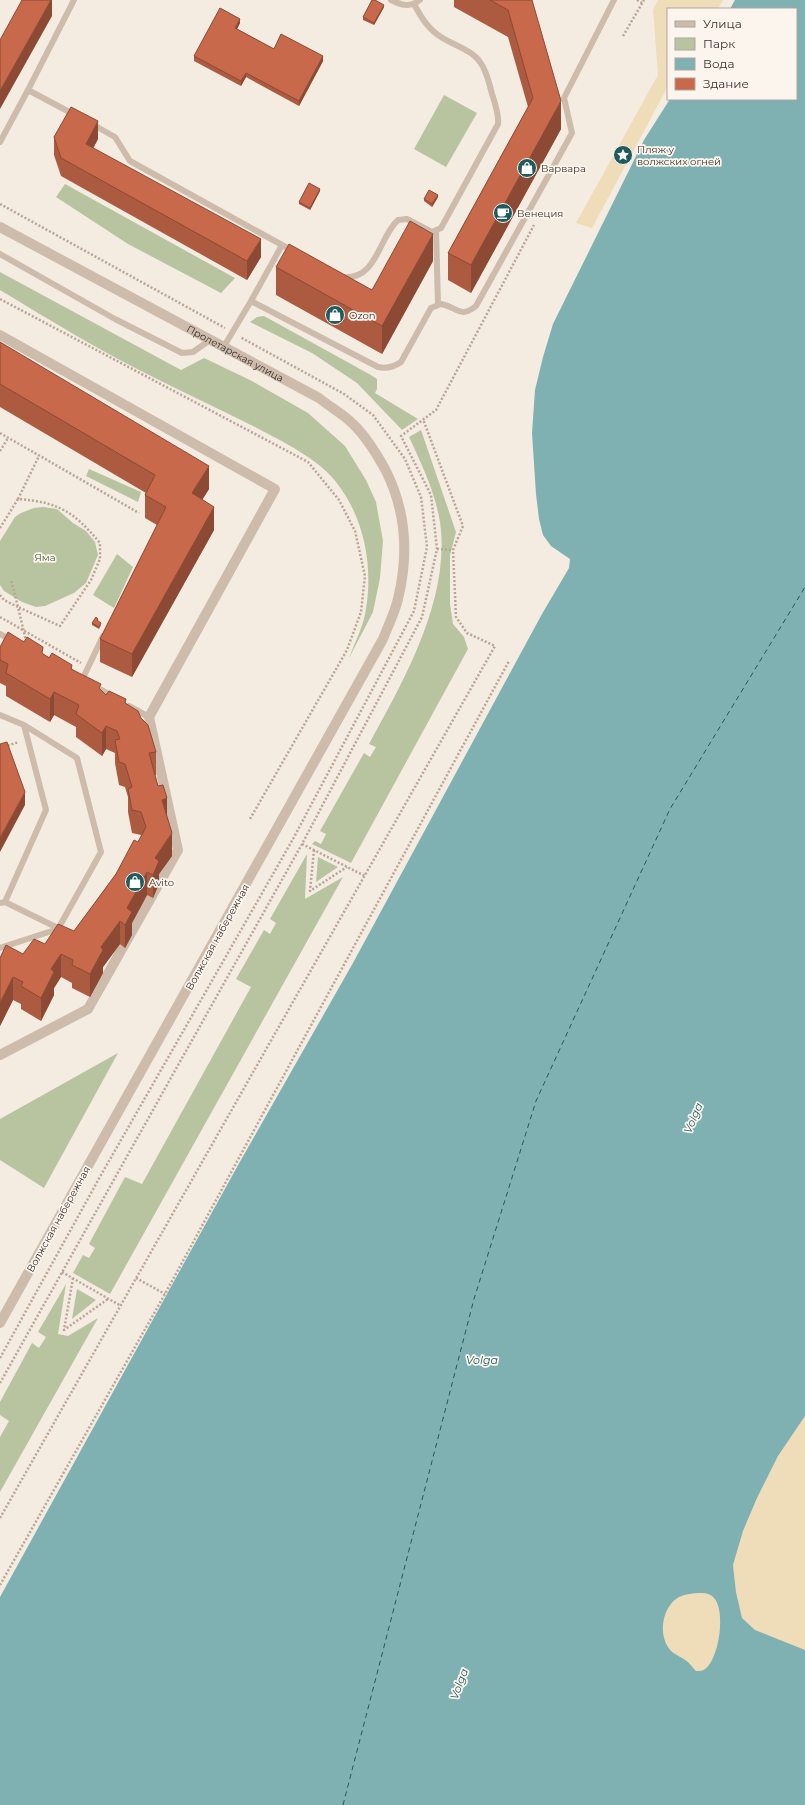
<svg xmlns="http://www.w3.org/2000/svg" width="805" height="1805" font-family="Montserrat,sans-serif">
  <rect width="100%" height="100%" fill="#f4ebe1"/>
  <path fill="#b8c4a0" d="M444,95l33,18 -31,54 -32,-18z
    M65,184l170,94 -14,15 -93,-49 -72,-47z
    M0,272l181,98 23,-12 48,23 56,32 37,33 21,34 10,22 7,39 -3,37 -7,34 -24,46c6,-16 15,-33 17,-49 8,-48 -4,-102 -39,-137 -16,-15 -36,-26 -55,-36 -39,-21 -78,-38 -117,-58 -53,-26 -104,-57 -155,-88z
    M264,316l105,58 8,5v10l-2,4 43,26 -16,11 -45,-47 -45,-30 -62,-31 7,-5z
    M421,430l35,102 -6,23v49l3,20 11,13 4,12 -117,214 -39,-19 3,-3 6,3 5,-10 -6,-3 44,-78 6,4 6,-10 -7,-3c35,-64 82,-146 71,-222 -5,-30 -18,-57 -31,-85z
    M89,469l52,23 -3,10 -52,-26z
    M43,507l14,2 16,14 13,8 9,11 3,13 -12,28 -12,10 -29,13 -9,1 -14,-5 -18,-11 -4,-6v-44l15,-24 6,-4 13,-5z
    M117,554l16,13 -19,41 -21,-13z
    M307,854l-2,45 38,-22 -233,417 -37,-21 10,-18 6,3 6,-10 -6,-4 36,-67 17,7 109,-197 -15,-8 28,-49 6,4 6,-11 -6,-4z
    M318,857l20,10 -22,15z
    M118,1053l-74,135 -44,-28v-41z
    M66,1284l-8,50 10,2 30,-18 -98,174v-55l9,-16 -9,-6v-13l32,-59 7,5 7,-11 -8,-5z
    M77,1289l19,11 -24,19z"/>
  <path fill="#efdcb8" d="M658,0h65l-5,9h-50v77l-76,142 -16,-5 82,-148 -5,-65z
    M805,1416v234l-50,-20 -13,-12 -6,-26 -3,-27 10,-34 14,-33 21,-42z
    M700,1593c6,0 11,1 14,5 12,13 5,61 -9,71 -2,2 -6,2 -9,2 -3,-3 -5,-6 -8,-9 -7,-6 -15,-7 -20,-15 -10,-15 -5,-41 11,-50 7,-3 14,-4 21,-4z"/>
  <path fill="#7fb0b2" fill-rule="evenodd" d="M735,0h70v1416l-27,40 -21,42 -14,33 -10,34 3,27 6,26 13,12 50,20v155h-805v-208l237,-430 116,-204 189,-349 27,-46 1,-9 -19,-13 -8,-11 -4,-16 -3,-25 -4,-61 3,-43 8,-33 10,-33 91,-184 26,-41h126v-90h-66zM700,1593c6,0 11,1 14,5 12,13 5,61 -9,71 -2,2 -6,2 -9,2 -3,-3 -5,-6 -8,-9 -7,-6 -15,-7 -20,-15 -10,-15 -5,-41 11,-50 7,-3 14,-4 21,-4z"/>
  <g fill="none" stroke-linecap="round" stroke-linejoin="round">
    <path stroke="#1f5a5e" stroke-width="1" stroke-dasharray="5 4" stroke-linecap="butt" d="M343,1805l131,-506 62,-198 134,-292 135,-222"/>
    <path stroke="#b9a596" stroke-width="2.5" stroke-dasharray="2 2" stroke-linecap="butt" d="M637,0l5,3
      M623,36l21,-36
      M0,204l225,124
      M0,299l308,163 31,38 16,31 10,45 -4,36 -14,38 -97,169
      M0,433l139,80
      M0,451l8,-13
      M18,499l21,-43
      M0,528l18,-29c41,3 56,13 82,44v16l-9,21 -31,46 -42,-19 -7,-27
      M437,549l16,1
      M0,595l4,5 14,7 8,34
      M0,617l81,46
      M0,748l19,-6
      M302,844l63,32
      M314,850l-4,41 37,-24
      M62,1272l59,34
      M73,1278l-9,52 44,-31
      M136,1278l29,16
      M0,1358l101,-183 192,-336 121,-228 13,-64 -6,-50 -16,-38 -32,-44 -29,-21 -104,-57
      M0,1383l302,-539 120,-227 15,-68 -6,-54 -30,-59 35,-26 98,-185
      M0,1518l495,-872 -28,-13 -11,-16 -3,-67 10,-24 -40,-107
      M0,1585l165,-291 344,-633"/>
    <path stroke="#cdbbac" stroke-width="6" d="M74,0l-46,90 47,25
      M391,0c10,5 19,8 29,0
      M90,123l25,14 15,24 163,90
      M0,142l28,-52
      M436,231l2,73
      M282,245l-31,56 127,66c9,2 16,0 23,-5l30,-54 10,-4c16,3 19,15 35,2l96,-173 -8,-35 50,-98
      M0,254l115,65 67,34 11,-1 17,-12
      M341,277c36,5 37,-39 57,-57l9,-1 25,13 9,-4 57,-104c1,-10 -3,-21 -6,-30 -3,-11 -5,-23 -12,-32 -8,-12 -27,-17 -39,-25 -13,-8 -20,-20 -27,-33
      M223,348l28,-47
      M0,634l13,7
      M82,680l21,-44
      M94,686l20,11
      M129,706l20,11
      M0,715l24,10 53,33 24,94 -43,77 -58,19
      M5,902l41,-92 -22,-85
      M0,903l5,-1 55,27"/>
    <g stroke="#cdbbac" stroke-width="10">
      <path id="s1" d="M0,227l319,171c11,9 24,16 34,26 13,12 23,29 32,45 21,41 24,85 13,130 -3,13 -10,27 -15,40l-383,684"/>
      <path d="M0,335l275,154 -126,228 29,133 -90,159 -88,46"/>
    </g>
  </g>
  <path fill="#ac5a40" d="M454,0h78l29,129 -90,164 -23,-13v-27l80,-146 -20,-70 -54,-30z
    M384,7l-10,18 -11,-5v-3z
    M240,23l-3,6 37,20 49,12 -24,45 -53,-29 -5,9 -47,-25v-5z
    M54,137l44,2 -5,9 168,109 -14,23 -186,-104 -7,-21z
    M320,191l-10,19 -11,-6v-2z
    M438,197l-6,10 -8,-6v-2z
    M433,261l-51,93 -106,-59v-28l96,23z
    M0,342l209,147 -7,11 12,30 -82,147 -32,-15v-23l57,-114 -12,-7v-23l1,-2 -146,-86z
    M98,621l3,4 -2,4 -7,-4v-2z
    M0,647l43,7 29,15 29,21 5,5 20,8 30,49v23h-1l12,42 5,39 -13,18v10l-6,14 -6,-3 -15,28v12l-7,13 -5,-4 -17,23v6l-13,24 -18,-9v-5l-11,-6 -7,11v7l-13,26 -20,-12v-5l-8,-4 -13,26v-68l23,-4 51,-23 42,-57 22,-32 3,-6v-1l-9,-2 -4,-21v-15l-3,-10 -6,-2 -4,-22v-10l-9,-4 -4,7 -26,-19v-10l-22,-12 -4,7 -44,-26v-10l-6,-3z"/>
  <path fill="#8c4a34" d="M51,0h1v16l-52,93v-18z
    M384,5v2l-10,18v-2z
    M240,19v4l-5,10v-5z
    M323,56v5l-24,45v-5z
    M246,73v4l-5,9v-5z
    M561,101v28l-90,164v-28z
    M98,121v18l-12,23v-18z
    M320,189v2l-10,19v-2z
    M438,195v2l-6,10v-3z
    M433,234v27l-51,93v-28z
    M261,239v18l-14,23v-19z
    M209,466v23l-17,27v-23z
    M214,507v23l-82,147v-23z
    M54,692v23l-4,7v-23z
    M106,726v23l-4,7v-23z
    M25,792v13l-25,47v-14z
    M167,798v23l-5,-21z
    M172,833v23l-13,18v10l-6,14v-23l2,-17z
    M147,872v23l-15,28v12l-7,13v-23l2,-17z
    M120,921v23l-17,23v6l-13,24v-23l11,-27z
    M61,954v23l-7,11v7l-13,26v-23l10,-29z
    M13,977v23l-13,26v-23z"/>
  <path fill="#c8694b" stroke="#8c4a34" d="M22,0h29l-51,91v-51z
    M372,0h3l9,5 -10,18 -11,-6z
    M490,0h42l29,101 -90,164 -23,-12 85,-155 -25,-88z
    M220,8l20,11 -5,9 39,21 7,-15 42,22 -24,45 -53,-28 -5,8 -47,-25z
    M71,107l27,14 -12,23 175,95 -14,22 -186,-103 -7,-21z
    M309,183l11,6 -10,19 -11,-6z
    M429,190l9,5 -6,9 -8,-5z
    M410,221l23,13 -51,92 -106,-59 13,-23 83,46z
    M0,342l209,124 -17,27 22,14 -82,147 -32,-15 66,-132 -21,-12 10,-20 -155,-91z
    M96,617l2,2 -1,1 4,3 -2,4 -7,-4z
    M8,632l16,10 3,-5 16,10 -1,6 7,5 3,-5 20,12 -1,4 30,15 -2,4 7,7 3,-4 17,8 -1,4 13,8 3,7 7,7 8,27 -7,1 9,33 5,-1 4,13 -5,2 10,33 -17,25 4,3 -6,14 -6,-3 -20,36 5,4 -7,13 -5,-4 -19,26 2,3 -13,24 -18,-9 1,-5 -12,-6 -10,15 3,3 -13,26 -20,-12 2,-4 -10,-5 -13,26v-45l6,-13 17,9 11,-15 11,5 13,-20 16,7 42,-57 18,-34 4,2 8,-15 -5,-15 -9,-2 -4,-21 4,-2 -7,-23 -6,-2 -4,-22 5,-1 -3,-8 -11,-5 -4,7 -26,-19 3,-9 -25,-13 -4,7 -44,-26 2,-9 -8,-4v-13z
    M7,742l18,50 -25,46v-94z"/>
  <defs>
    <g id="sight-disc" transform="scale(1)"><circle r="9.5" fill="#1f5a5e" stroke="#fbf5ee"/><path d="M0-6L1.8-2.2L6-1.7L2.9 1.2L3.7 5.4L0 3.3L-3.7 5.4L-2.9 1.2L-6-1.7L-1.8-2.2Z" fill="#fff"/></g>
    <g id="shop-disc" transform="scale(1)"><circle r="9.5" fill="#1f5a5e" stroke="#fbf5ee"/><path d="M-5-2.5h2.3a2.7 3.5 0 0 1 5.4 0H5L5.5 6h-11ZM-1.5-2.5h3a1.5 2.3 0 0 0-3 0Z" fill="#fff"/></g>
    <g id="cafe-disc" transform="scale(1)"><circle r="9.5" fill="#1f5a5e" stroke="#fbf5ee"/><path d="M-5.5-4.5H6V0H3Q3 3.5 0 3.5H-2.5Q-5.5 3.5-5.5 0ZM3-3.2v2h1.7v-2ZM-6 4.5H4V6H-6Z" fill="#fff"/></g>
  </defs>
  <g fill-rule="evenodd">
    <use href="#sight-disc" x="623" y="155"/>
    <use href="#shop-disc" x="527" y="168"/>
    <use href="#cafe-disc" x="503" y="213"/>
    <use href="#shop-disc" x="335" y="315"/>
    <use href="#shop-disc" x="135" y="882"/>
  </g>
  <g text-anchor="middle" stroke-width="3.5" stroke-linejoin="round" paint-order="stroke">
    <g font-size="10" fill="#3b302b" stroke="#fbf5ee" text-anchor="start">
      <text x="637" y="153">Пляж у<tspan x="637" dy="12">волжских огней</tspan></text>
      <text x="541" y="172">Варвара</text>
      <text x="517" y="217">Венеция</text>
      <text x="349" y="319">Ozon</text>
      <text x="149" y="886">Avito</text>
    </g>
    <g font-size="10" fill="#3b302b" stroke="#fbf5ee">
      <text dy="4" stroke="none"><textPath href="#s1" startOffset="267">Пролетарская улица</textPath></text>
      <text transform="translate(217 937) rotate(-61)" y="4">Волжская набережная</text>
      <text transform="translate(58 1219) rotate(-61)" y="4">Волжская набережная</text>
    </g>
    <g font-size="10" fill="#4a5a2e" stroke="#fbf5ee">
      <text x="45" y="561">Яма</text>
    </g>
    <g font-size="11" font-style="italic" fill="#1f5a5e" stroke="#fbf5ee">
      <text transform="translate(693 1118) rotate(-67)" y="4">Volga</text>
      <text x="482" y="1364">Volga</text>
      <text transform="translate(459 1684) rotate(-70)" y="4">Volga</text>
    </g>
  </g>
  <rect x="667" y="8" width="130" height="92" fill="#fbf5ee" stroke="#aea6a0"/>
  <rect x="675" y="21" width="20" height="6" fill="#cdbbac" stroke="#aea6a0"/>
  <text x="703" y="28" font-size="12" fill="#3b302b">Улица</text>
  <rect x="675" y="38" width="20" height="12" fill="#b8c4a0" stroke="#aea6a0"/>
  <text x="703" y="48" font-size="12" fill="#3b302b">Парк</text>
  <rect x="675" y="58" width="20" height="12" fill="#7fb0b2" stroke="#aea6a0"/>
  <text x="703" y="68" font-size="12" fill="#3b302b">Вода</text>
  <rect x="675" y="78" width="20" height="12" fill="#c8694b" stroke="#aea6a0"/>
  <text x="703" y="88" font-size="12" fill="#3b302b">Здание</text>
</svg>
